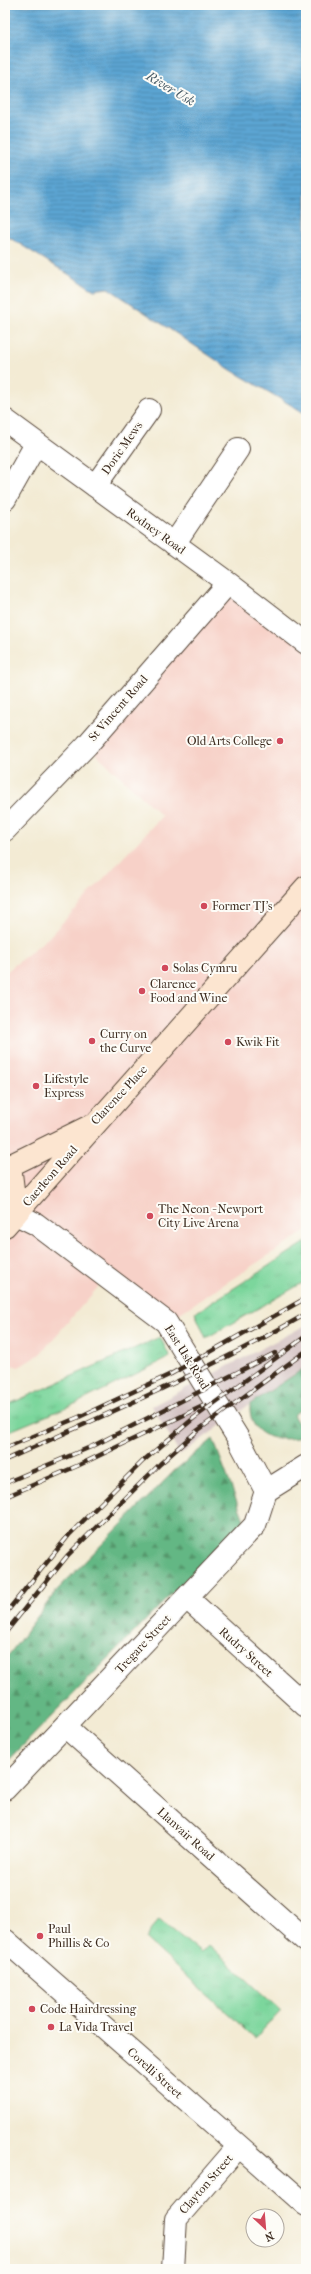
<svg xmlns="http://www.w3.org/2000/svg" width="311" height="2274" font-family="'IM FELL French Canon',serif">
  <defs>
    <pattern id="grass-tufts" width="24" height="20" patternUnits="userSpaceOnUse"><rect width="24" height="20" fill="#7bd69c"/><path d="M3 7l-1-3M5 7V3M7 7l1-3M15 17l-1-3M17 17v-4M19 17l1-3" fill="none" stroke="#6bb886"/></pattern>
    <pattern id="forest-firs" width="22" height="20" patternUnits="userSpaceOnUse"><rect width="22" height="20" fill="#64b784"/><path d="M5 1l3.5 6h-7zM16 11l3.5 6h-7z" fill="#54956b"/></pattern>
    <pattern id="water-rules" width="6" height="5" patternUnits="userSpaceOnUse"><rect width="6" height="5" fill="#5ca5d3"/><path d="M0 2.5h6" fill="none" stroke="#4d87ab"/></pattern>
  </defs>
  <rect width="100%" height="100%" fill="#fdfcf7"/>
  <filter id="ink" filterUnits="userSpaceOnUse"><feTurbulence type="fractalNoise" baseFrequency=".025" numOctaves="2"/><feDisplacementMap in="SourceGraphic" scale="8" xChannelSelector="R" yChannelSelector="G"/><feConvolveMatrix kernelMatrix="1 2 1 2 8 2 1 2 1" color-interpolation-filters="sRGB"/></filter>
  <filter id="wash" filterUnits="userSpaceOnUse"><feTurbulence type="fractalNoise" baseFrequency=".012" numOctaves="4" result="noise"/><feDisplacementMap in="SourceGraphic" scale="16" xChannelSelector="R" yChannelSelector="G"/><feGaussianBlur stdDeviation="0.9" result="paint"/><feColorMatrix in="noise" values="0 0 0 0 0 0 0 0 0 0 0 0 0 0 0 0 0 1.4 0 .05"/><feComposite in="paint" operator="in"/></filter>
  <g filter="url(#wash)">
    <rect width="100%" height="100%" fill="#f3ebd4"/>
    <path fill="#f7d1c8" d="M228,583l78,60v588l-140,91 -60,-44 -66,76 -21,13 -8,-2 -6,-5v-387l44,-36 113,-121 -75,-71z"/>
    <path fill="#d2bfc0" d="M306,1325v42l-56,37 -70,51 -28,-49z"/>
    <path fill="url(#grass-tufts)" stroke="#5b805d" d="M306,1242v39l-100,57 -11,-25z
      M160,1337l10,20 -93,46 -72,30v-27z
      M159,1919l42,34 8,-8 72,66 -26,27 -109,-99z"/>
    <path fill="url(#forest-firs)" stroke="#507051" d="M306,1367v39l-13,9 13,21c-27,7 -58,3 -56,-32z
      M213,1439l31,81 -239,244v-104l52,-70 117,-119z"/>
    <path fill="url(#water-rules)" stroke="#4c6878" d="M5,5h301v409l-75,-44 -123,-82 -14,2 -89,-55z"/>
  </g>
  <g filter="url(#ink)">
    <g fill="none" stroke-linecap="round" stroke-linejoin="round">
      <g stroke="#574739" stroke-width="24">
        <path id="street" d="M5,420l223,163 78,60
          M95,486l54,-76
          M5,499l31,-55
          M174,544l64,-95
          M5,830l82,-85 141,-162
          M16,1214l20,10 130,98 72,116 28,53
          M266,1491l40,-25
          M187,1598l119,108
          M66,1727l240,214
          M5,1789l250,-264 11,-34
          M5,1940l301,265
          M173,2269l3,-50 62,-72"/>
      </g>
      <g stroke="#574739" stroke-width="24">
        <path id="secondary" d="M10,1165l6,49
          M5,1168l85,-42
          M5,1226l301,-339"/>
      </g>
      <use href="#street" stroke="#fff" stroke-width="22"/>
      <use href="#secondary" stroke="#fce5d0" stroke-width="22"/>
      <g stroke="#3b2a1e" stroke-width="4.5">
        <path id="rail" d="M5,1448l74,-31 92,-43 135,-76
          M5,1460c102,-46 204,-90 301,-146
          M5,1483l88,-37 182,-93
          M5,1497l72,-31 128,-61
          M5,1614l64,-79 74,-74 51,-43 112,-82
          M5,1633l63,-78 92,-91 37,-33 109,-80"/>
      </g>
      <use href="#rail" stroke="#fdfcf7" stroke-width="3" stroke-dasharray="9" stroke-linecap="butt"/>
    </g>
  </g>
  <g fill="#d1495b" stroke="#fdfcf7" stroke-width="1.5">
    <circle cx="280" cy="741" r="4"/>
    <circle cx="204" cy="906" r="4"/>
    <circle cx="165" cy="968" r="4"/>
    <circle cx="142" cy="991" r="4"/>
    <circle cx="92" cy="1041" r="4"/>
    <circle cx="228" cy="1042" r="4"/>
    <circle cx="36" cy="1086" r="4"/>
    <circle cx="150" cy="1216" r="4"/>
    <circle cx="40" cy="1936" r="4"/>
    <circle cx="32" cy="2009" r="4"/>
    <circle cx="51" cy="2027" r="4"/>
  </g>
  <g text-anchor="middle" stroke-width="4" stroke-linejoin="round" paint-order="stroke">
    <g font-size="12" fill="#3b2a1e" stroke="#fdfcf7">
      <text transform="translate(122 448) rotate(-55)" y="4">Doric Mews</text>
      <text transform="translate(156 531) rotate(36)" y="4">Rodney Road</text>
      <text transform="translate(118 708) rotate(-49)" y="4">St Vincent Road</text>
      <text transform="translate(119 1095) rotate(-47)" y="4">Clarence Place</text>
      <text transform="translate(50 1176) rotate(-49)" y="4">Caerleon Road</text>
      <text transform="translate(187 1357) rotate(58)" y="4">East Usk Road</text>
      <text transform="translate(143 1644) rotate(-47)" y="4">Tregare Street</text>
      <text transform="translate(246 1652) rotate(42)" y="4">Rudry Street</text>
      <text transform="translate(186 1834) rotate(42)" y="4">Llanvair Road</text>
      <text transform="translate(155 2073) rotate(42)" y="4">Corelli Street</text>
      <text transform="translate(206 2184) rotate(-49)" y="4">Clayton Street</text>
    </g>
    <g font-size="12" fill="#3b2a1e" stroke="#fdfcf7" text-anchor="start">
      <text x="272" y="745" text-anchor="end">Old Arts College</text>
      <text x="212" y="910">Former TJ's</text>
      <text x="173" y="972">Solas Cymru</text>
      <text x="150" y="988">Clarence<tspan x="150" dy="14">Food and Wine</tspan></text>
      <text x="100" y="1038">Curry on<tspan x="100" dy="14">the Curve</tspan></text>
      <text x="236" y="1046">Kwik Fit</text>
      <text x="44" y="1083">Lifestyle<tspan x="44" dy="14">Express</tspan></text>
      <text x="158" y="1213">The Neon - Newport<tspan x="158" dy="14">City Live Arena</tspan></text>
      <text x="48" y="1933">Paul<tspan x="48" dy="14">Phillis &amp; Co</tspan></text>
      <text x="40" y="2013">Code Hairdressing</text>
      <text x="59" y="2031">La Vida Travel</text>
    </g>
    <g font-size="13" font-style="italic" fill="#485b66" stroke="#fdfcf7">
      <text transform="translate(171 88) rotate(31)" y="5">River Usk</text>
    </g>
  </g>
  <rect width="311" height="2274" fill="none" stroke="#fdfcf7" stroke-width="20"/>
  <g transform="translate(265 2228) rotate(154)"><circle r="19" fill="#fdfcf7" stroke="#afa8a0"/>
  <path d="M0-3L7 15L0 10L-7 15Z" fill="#d1495b"/>
  <text y="-6" font-size="11" font-weight="bold" text-anchor="middle" fill="#3b2a1e">N</text>
  </g>
</svg>
